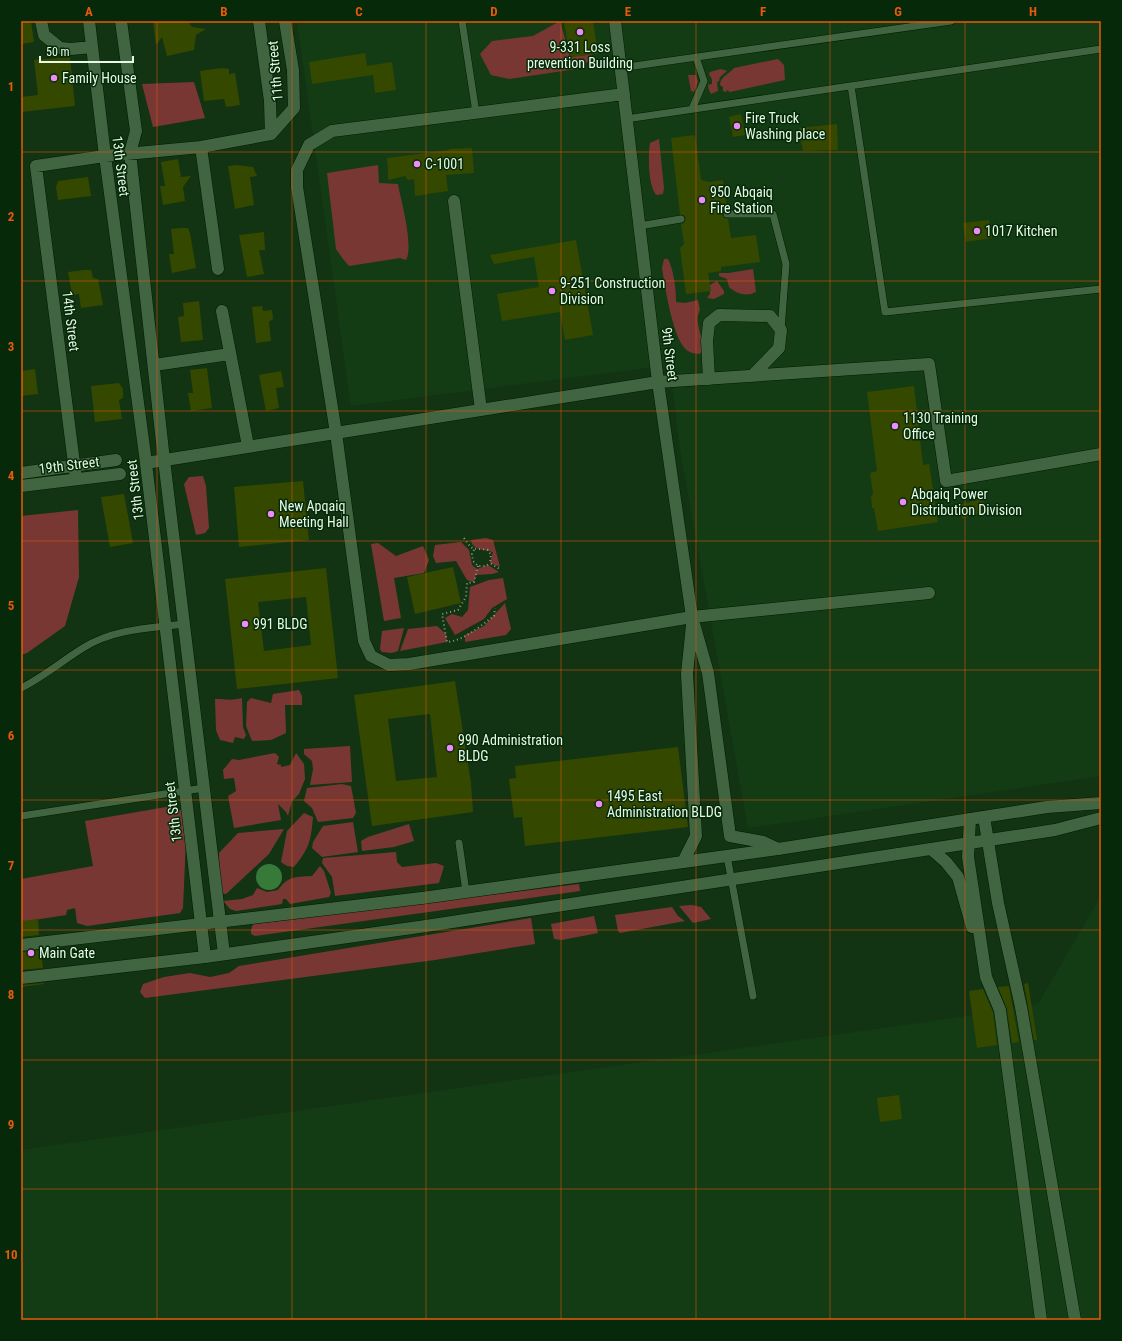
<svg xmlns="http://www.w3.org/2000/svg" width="1122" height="1341" font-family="'Roboto Condensed',sans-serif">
  <rect width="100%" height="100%" fill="#123413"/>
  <path fill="#133c15" d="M297,21h804v755l-353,52 -68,-379 -10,-84 -319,41z
    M1101,896v424h-1080v-170l933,-132 84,-14z"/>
  <path fill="#793734" d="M560,21l10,36 22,-3 -3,7 -13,8 -67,10 -18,-4 -11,-21 12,-13 41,-5z
    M778,59l6,6 1,15 -55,12 -3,-2 -1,2 -3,-1v-4l-3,-2c0,-8 9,-11 14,-17z
    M721,69l6,2 -7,6 -1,4 -2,1 1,9 -7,3 -2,-4 -1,-5 4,-1v-5l-3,-5 1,-2z
    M688,75h8l2,7 -4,10 -3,-1z
    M194,82l11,36 -52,9 -11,-43z
    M659,139l5,49 -1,6 -7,1c-8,-11 -8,-39 -6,-52z
    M378,165l1,18 19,1c3,17 16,62 8,76l-6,-2 -51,8 -6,-7 -7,-10 -9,-76z
    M664,259h4c6,12 8,30 8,43l9,1 13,-3 2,10c-8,14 8,31 0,44 -4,0 -9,-1 -12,-3 -15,-9 -23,-65 -26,-83z
    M753,269l3,23c-10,5 -19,2 -27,-5l-2,-8 -8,-3v-3h10z
    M717,281l7,10v3l-10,5 -7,-1 3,-4v-9z
    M203,476l3,10 3,42 -4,5 -9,2 -12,-51 5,-7z
    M78,510l1,67 -14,49 -38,27 -6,2v-139z
    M486,538l7,2 7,27 -10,-4 3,-11c-8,-2 -21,-2 -22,-12z
    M461,542l8,8 3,15 5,4 11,-4 11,7 -7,2 -16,1 -2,7 -7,-2 -11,-19 -20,2 -3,-7 2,-11z
    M378,543l18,13 27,-10 6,14 -5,13 -30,5 7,40 -17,3 -13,-77z
    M503,578l4,21 -15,9 -8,11 -29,16 -10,-17 7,-4 10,3 6,-7 2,-23 19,-7z
    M505,603l6,26 -5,6 -41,7v-7l19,-9z
    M437,626l9,8 1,8 -47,9 8,-22z
    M404,628l-6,23 -6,2 -10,-1 -2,-3 2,-18z
    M299,690l3,6v9h-17l1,28 -15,7 -19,1 -6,-15 1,-24 4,-4 20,5 2,-9z
    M242,698l1,29 3,8 -2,4 -9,-2 -2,6 -13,-3 -4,-10 -1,-31c10,0 17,2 27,-1z
    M350,746l2,36 -42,3 3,-16 -1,-8 -8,-7v-5z
    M275,753l4,4 -2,7 4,1v2l9,-2 6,-12 8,11 1,15 -6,15 -7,7 -4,15 -2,-4 -8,-8 3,16 -47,8 -6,-32 8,-5 -2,-13 -10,1 -1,-9 9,-11 7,1z
    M342,784l9,2 5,27 -3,5 -35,4 -6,-14 -8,-7 3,-13z
    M172,806l10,5 4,28 -3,69 -3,5 -93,13 -10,-3 -2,-15 -8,2 -1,5 -45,7v-43l72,-13 -8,-45z
    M304,813l9,4c-2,24 -4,32 -19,50l-7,-1 -6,-4 6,-31z
    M353,822l5,30 -36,5 -10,-9 1,-6 10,-16z
    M409,824l5,17 -20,6 -32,4 -1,-10 7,-4z
    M284,829l-15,25 -43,40 -6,-1 -1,-40 19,-20z
    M396,852l1,10 5,5 34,-4 8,3 -5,17 -104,13 -3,-19 -10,-14 1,-5z
    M320,866l4,5 7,22 -2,4 -39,7 -4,-5h-3l-1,5 -46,7 -6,-2 -7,-8 19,-2 11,-4 4,-7 10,4 11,-2c10,-14 17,-13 34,-14z
    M579,884l1,7 -325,45 -4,-2v-4l2,-6z
    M692,905l9,2 10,12 -18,4 -14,-17z
    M672,907l6,9 7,5 -65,12 -2,-2 -3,-16z
    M594,916l4,17 -36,7 -8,-1 -3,-15z
    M531,918l4,26 -100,16 -290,38 -5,-6 3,-8 21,-7 26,-4 20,4 19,-4 10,-7z"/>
  <path fill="#377939" d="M256 877a13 13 0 1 1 26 0a13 13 0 1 1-26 0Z"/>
  <path fill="#354800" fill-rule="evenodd" d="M21,21h10l3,21 -13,2z
    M161,21h27l4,6 14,2 -10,6 -2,15 -27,6 -5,-19 -6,8 -3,-23z
    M564,21h29l5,33 -28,3z
    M365,53l2,13 25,-4 4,28 -21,3 -2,-18 -61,9 -3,-22z
    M70,57l5,49 -54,6v-15l17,-2 -4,-35z
    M222,68l7,1v5l6,-1 5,32 -14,2 -2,-8 -20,2 -4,-30z
    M741,114l4,21 -12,2 -4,-20z
    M837,124l1,26 -35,1 -4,-23z
    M695,135l6,45 8,2 14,-2 4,29 -4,2 -1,3 2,4 4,1 3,19 25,-3 4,27 -39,5v4l-13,2 3,18 -25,3 -6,-46 4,-4 -3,-20 3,-1 2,-4 -1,-3 -5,-2 -9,-76z
    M472,148l2,25 -28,2 2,16 -33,5 -1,-17 -6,1 -3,-4 -17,4v-10l-1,-12 62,-8v-1z
    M178,159l3,18 10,-1 -8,11 2,14 -22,4 -3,-19h5l-4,-24z
    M237,165l16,2 4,9 -7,1 4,28 -19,4 -7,-43z
    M88,177l3,19 -33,4 -2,-13 2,-6z
    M989,220l3,18 -26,4 -3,-19z
    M180,228h8l2,5 6,35 -24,5 -3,-19h5l-3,-25z
    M264,232l1,18h-6l5,24 -17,3 -8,-42z
    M576,240l17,95 -28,5 -5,-28 -58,9 -5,-27 42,-7 -5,-30 -40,7 -4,-9z
    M84,270h7l2,8 5,1 5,26 -22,3 -2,-14 -7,1 -4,-23z
    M199,301l4,39 -22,2 -3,-25 6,-1 -1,-13z
    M262,306l1,5 9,-1 1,9 -4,3 2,19 -15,2 -4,-36z
    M207,368l5,40 -21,3 -3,-18h5l-3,-23z
    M35,369l3,25 -17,2v-25z
    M281,371l3,16 -8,1 3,20 -13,3 -7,-36z
    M119,383l4,6v9l-4,2 3,19 -27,3 -4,-36z
    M914,386l9,79 6,-1 9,58 -60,9 -4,-23h-2l-1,-12 2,-2 -3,-21 7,-2 -10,-79z
    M303,481l6,59 -70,7 -5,-60z
    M124,494l9,49 -23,4 -9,-50z
    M982,498l4,13 -24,8 -5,-13z
    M453,567l8,36 -46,11 -8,-37z
    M326,568l12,110 -101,11 -12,-110zM306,597l5,48 -47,6 -6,-49z
    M455,681l16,102 2,29 -101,14 -18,-131zM430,714l7,63 -41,4 -8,-62z
    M678,747l10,80 -163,19 -3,-29 -8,1 -5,-39 7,-1 -1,-12z
    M38,919l1,16 -18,2v-16z
    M41,950l2,18 -22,2v-18z
    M44,983v1l-23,3v-2z
    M1028,983l9,57h-3l-10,-56z
    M1009,986l10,56 -7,1 -5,-34 -9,-22z
    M983,989l10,23 4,33 -20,3 -8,-57z
    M899,1095l3,24 -22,3 -3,-24z"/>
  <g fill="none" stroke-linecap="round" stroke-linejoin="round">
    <g stroke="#001b00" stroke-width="8">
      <path id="lane" d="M462,21l14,92
        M620,68l331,-47
        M851,86l34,226 216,-23
        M692,109l12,-28 -8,-24
        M626,119l475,-70
        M727,214h46l13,50 -5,66
        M639,226l42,-7
        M21,688c22,-11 41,-27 62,-40 30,-19 67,-20 101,-24
        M21,816l183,-28
        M459,843l7,49
        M727,856l26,140"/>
    </g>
    <g stroke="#001b00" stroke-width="13">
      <path id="street" d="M41,21l3,14 16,13 11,1 21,-2
        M89,21l16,135 40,299 60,502
        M121,21l15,110 -6,22 34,307 60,494
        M259,21l11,80 1,33
        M615,21l43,361 34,235 16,56 22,163 33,6 15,7
        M624,94l-292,37 -23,14 -12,25v17l39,246 28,208 7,15 18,9 20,-1 283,-47 237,-24
        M271,134l23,-26 -1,-38 -8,-49
        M201,147l17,122
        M454,201l27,209
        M222,311l26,135
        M154,365l76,-11
        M709,379l-2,-38 2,-18 10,-8 51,1 11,14 -2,18 -27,28
        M146,463l512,-81 271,-18 17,117 155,-27
        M21,473l95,-13
        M76,479l-40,-313 69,-10 96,-9 70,-13
        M21,486l99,-12
        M984,817l14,86 23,104 54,313
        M970,819l-2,38 18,120 14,33 41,310
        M931,849l15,13 12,15 14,50
        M683,862l13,-26 -9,-162 5,-49"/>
    </g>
    <g stroke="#001b00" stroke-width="13">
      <path id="secondary" d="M21,945l401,-47 356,-49 269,-42 54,-4
        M21,978l184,-21 221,-31 629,-96 46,-12"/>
    </g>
    <path stroke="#849f84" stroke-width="2" stroke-dasharray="1 3" stroke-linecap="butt" d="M464,538c10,15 8,9 24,12l3,5 -1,8 11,7
      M474,550l-2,4 1,7 5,5h8l4,-3
      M478,566l-4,16 -7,1 -1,14 -8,13 -16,4 5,28c18,-2 33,-16 47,-26l1,-8"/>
    <use href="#lane" stroke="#426541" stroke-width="7"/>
    <use href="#street" stroke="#426541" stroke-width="12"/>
    <use href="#secondary" stroke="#426541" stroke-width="12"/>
  </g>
  <path fill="none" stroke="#e8590c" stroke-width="1" stroke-opacity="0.55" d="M157,21v1299M292,21v1299M426,21v1299M561,21v1299M696,21v1299M830,21v1299M965,21v1299M21,152h1080M21,281h1080M21,411h1080M21,541h1080M21,670h1080M21,800h1080M21,930h1080M21,1060h1080M21,1189h1080"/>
  <g fill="#ef8bf7" stroke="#062a09" stroke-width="1.5">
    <circle cx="580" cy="32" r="4"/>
    <circle cx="54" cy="78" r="4"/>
    <circle cx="737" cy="126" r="4"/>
    <circle cx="417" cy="164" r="4"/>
    <circle cx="702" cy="200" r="4"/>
    <circle cx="977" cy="231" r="4"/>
    <circle cx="552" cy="291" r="4"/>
    <circle cx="895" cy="426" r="4"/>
    <circle cx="903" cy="502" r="4"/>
    <circle cx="271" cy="514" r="4"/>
    <circle cx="245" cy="624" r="4"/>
    <circle cx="450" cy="748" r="4"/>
    <circle cx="599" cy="804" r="4"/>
    <circle cx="31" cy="953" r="4"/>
  </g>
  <g text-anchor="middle" stroke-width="3" stroke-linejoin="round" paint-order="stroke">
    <g font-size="14" fill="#e6fae5" stroke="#062a09" text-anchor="start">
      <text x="580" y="52" text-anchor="middle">9-331 Loss<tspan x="580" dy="16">prevention Building</tspan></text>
      <text x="62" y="83">Family House</text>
      <text x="745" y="123">Fire Truck<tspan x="745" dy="16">Washing place</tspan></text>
      <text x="425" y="169">C-1001</text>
      <text x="710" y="197">950 Abqaiq<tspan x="710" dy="16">Fire Station</tspan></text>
      <text x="985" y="236">1017 Kitchen</text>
      <text x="560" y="288">9-251 Construction<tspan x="560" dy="16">Division</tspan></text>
      <text x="903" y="423">1130 Training<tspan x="903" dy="16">Office</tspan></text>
      <text x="911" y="499">Abqaiq Power<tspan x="911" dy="16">Distribution Division</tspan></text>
      <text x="279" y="511">New Apqaiq<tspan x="279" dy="16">Meeting Hall</tspan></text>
      <text x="253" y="629">991 BLDG</text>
      <text x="458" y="745">990 Administration<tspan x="458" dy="16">BLDG</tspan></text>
      <text x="607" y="801">1495 East<tspan x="607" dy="16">Administration BLDG</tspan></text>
      <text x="39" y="958">Main Gate</text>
    </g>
    <g font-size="14" fill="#e6fae5" stroke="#062a09">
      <text transform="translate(275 71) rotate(-95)" y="5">11th Street</text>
      <text transform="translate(121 166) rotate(83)" y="5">13th Street</text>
      <text transform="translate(71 321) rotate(83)" y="5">14th Street</text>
      <text transform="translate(670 354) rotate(83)" y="5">9th Street</text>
      <text transform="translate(69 465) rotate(-7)" y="5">19th Street</text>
      <text transform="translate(135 490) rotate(-97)" y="5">13th Street</text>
      <text transform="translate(173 812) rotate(-97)" y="5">13th Street</text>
    </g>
  </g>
  <rect width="1122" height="1341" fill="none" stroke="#062a09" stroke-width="44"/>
  <path d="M40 56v6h93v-6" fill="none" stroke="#e6fae5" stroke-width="2"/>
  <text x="46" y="56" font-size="12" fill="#e6fae5" stroke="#062a09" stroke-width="3" paint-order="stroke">50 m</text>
  <rect x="22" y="22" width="1078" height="1297" fill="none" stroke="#e8590c" stroke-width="1.5"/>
  <g font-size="13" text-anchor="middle" font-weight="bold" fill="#e8590c">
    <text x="89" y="16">A</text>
    <text x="224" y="16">B</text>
    <text x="359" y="16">C</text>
    <text x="494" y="16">D</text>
    <text x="628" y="16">E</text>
    <text x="763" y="16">F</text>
    <text x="898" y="16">G</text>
    <text x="1033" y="16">H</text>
    <text x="11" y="91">1</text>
    <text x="11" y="221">2</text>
    <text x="11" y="351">3</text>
    <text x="11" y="480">4</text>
    <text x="11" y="610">5</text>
    <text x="11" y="740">6</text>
    <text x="11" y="870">7</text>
    <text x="11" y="999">8</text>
    <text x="11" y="1129">9</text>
    <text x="11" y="1259">10</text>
  </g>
</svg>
